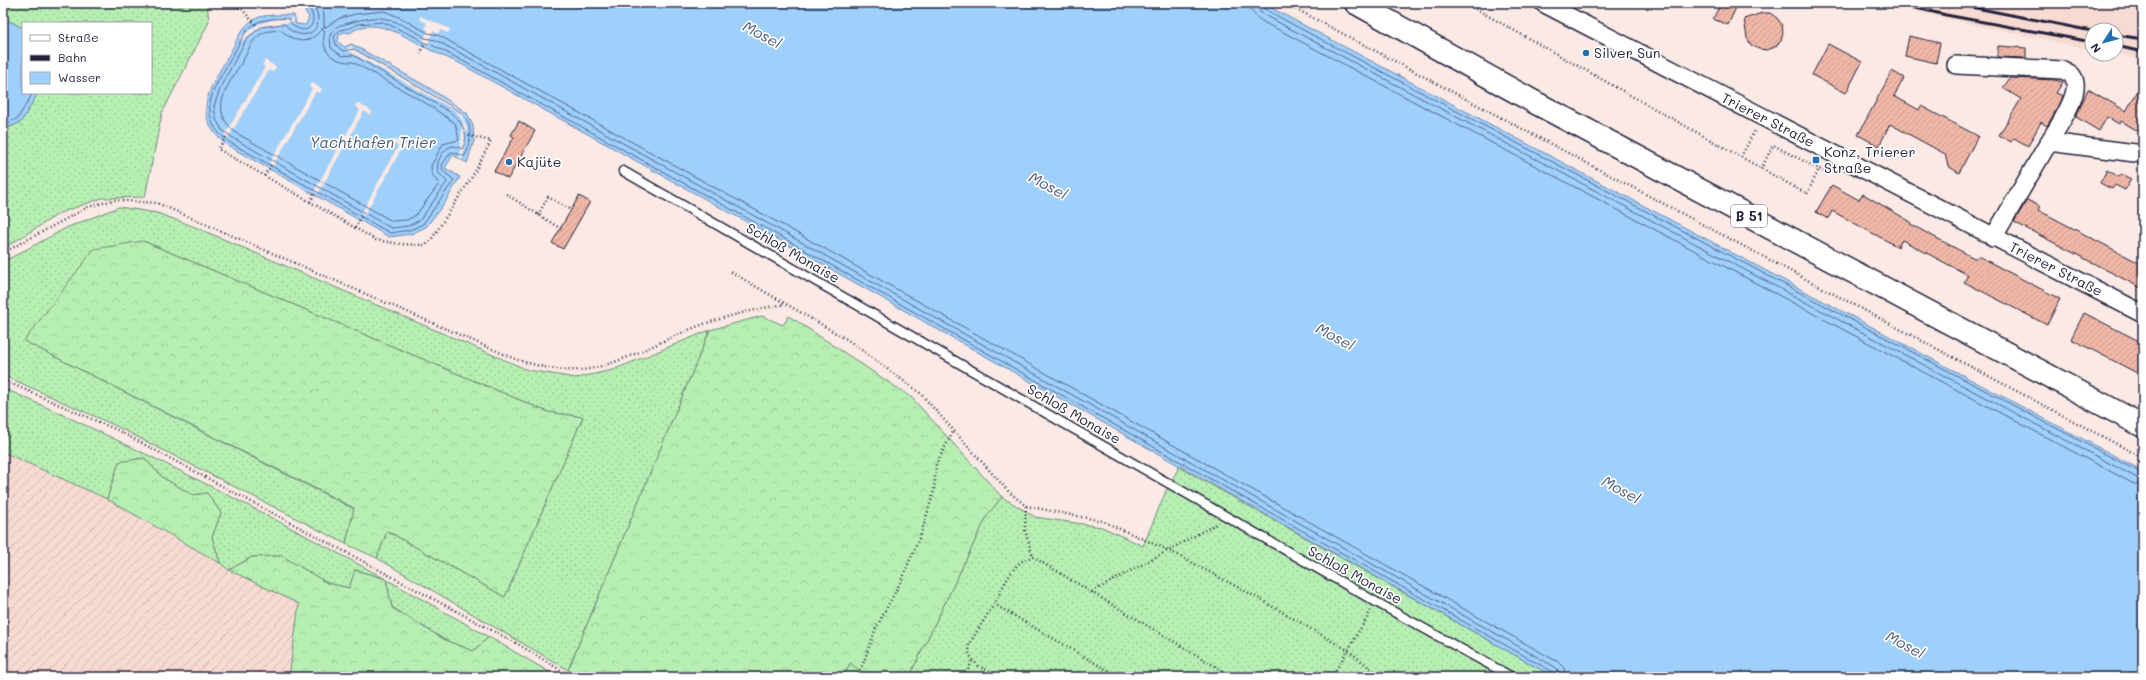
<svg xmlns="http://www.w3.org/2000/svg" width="2146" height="680" font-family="Mali,sans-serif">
  <defs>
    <pattern id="industrial-furrows" width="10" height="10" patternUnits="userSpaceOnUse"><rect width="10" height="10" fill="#f7dad2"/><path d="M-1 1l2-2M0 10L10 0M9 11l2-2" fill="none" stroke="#d3bbb5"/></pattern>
    <pattern id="grass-dots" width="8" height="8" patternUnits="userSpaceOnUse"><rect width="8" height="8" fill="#b7efb3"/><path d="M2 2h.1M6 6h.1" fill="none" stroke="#9dcd9b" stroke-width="1.8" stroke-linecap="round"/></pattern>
    <pattern id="forest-crowns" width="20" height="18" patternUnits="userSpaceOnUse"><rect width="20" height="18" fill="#b7efb3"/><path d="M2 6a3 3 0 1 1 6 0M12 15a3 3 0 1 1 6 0" fill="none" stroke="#9dcd9b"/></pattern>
    <pattern id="building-hatch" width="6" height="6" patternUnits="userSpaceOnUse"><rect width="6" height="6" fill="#f0b7a7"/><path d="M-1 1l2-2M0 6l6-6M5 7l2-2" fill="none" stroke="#ce9d91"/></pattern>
  </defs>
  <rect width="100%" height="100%" fill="#fae9e5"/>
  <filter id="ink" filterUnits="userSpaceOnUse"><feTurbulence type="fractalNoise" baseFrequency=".025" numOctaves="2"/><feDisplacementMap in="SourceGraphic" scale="8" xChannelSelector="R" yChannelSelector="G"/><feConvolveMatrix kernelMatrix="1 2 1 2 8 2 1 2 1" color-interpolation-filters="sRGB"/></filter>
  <g filter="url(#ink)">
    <path fill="#f7dad2" d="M1876,3h216l51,8v49l-30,-6h3v-24h-24v20z"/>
    <path fill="url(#industrial-furrows)" d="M3,452l104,47 113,64 9,7 71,34 -11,73h-286z"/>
    <path fill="url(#grass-dots)" stroke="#6c8877" d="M3,3h204l2,19 -47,91 -17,84 -43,1 -42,15 -57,36v-119l18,-8 17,-29h113v-70h-128v5l-20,-10z
      M119,207l38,6 38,14 333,143 48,8 37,-8 97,-40 -142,340 -191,-112 10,-27 118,66 78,-180 -35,-5 -405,-171 -119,100 330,168 -8,35 -230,-118 -113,-51v-113l65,-35z
      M3,388c167,73 328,159 486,249l-16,14 -28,-11 -53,-33 -6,-28 -30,-9 -7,18 -22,-5 -45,-27 -30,1 -23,13 -9,-7 -8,-26 9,-24 -14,-20 -14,2 -30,-17 -19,-20 -25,4 -12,37 -104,-47z
      M1179,467l375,210h-645l79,-163 14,-17 33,20 67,10 41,19 23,-55z
      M850,662l18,15h-24z"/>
    <path fill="url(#forest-crowns)" stroke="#6c8877" d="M143,241l405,171 35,5 -78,180 -118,-66 -10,27 -31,-14 8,-36 -330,-167 70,-92z
      M762,316l21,9 6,-9 122,81 91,100 -14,17 -79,163h-41l-18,-14 -6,14h-265l-11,-7 142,-340z
      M144,458l19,20 30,17 14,-2 14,20 -9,24 8,26 -113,-64 12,-37z
      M282,556l45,27 22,5 6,-18 31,9 6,29 53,32 28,11 16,-14 69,40h-269l10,-73 -70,-34 23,-13z"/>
    <path fill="#9fcffb" stroke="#6d8aae" d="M304,3h958l881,468v206h-589l-773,-436 -322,-178c-7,-3 -41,-18 -43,-21 -20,-10 -45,-25 -66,-9l-6,-1 -5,3 -1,6 6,6 8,-3 79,45 36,24 6,13 1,15 -7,22 -14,-8 -8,13 15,9 -14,24 -20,26 -15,7 -22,3 -162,-92c-39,-31 -15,-59 4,-94 7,-13 11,-26 26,-33 10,-4 25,-3 37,-3l2,9 10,1 3,-8 -5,-7z
      M3,18l20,10v65h15l-17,29 -18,8z"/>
    <path fill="#fae9e5" d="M420,16l30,13 -2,4 -8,-3 -2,4 -5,-3 -5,13 -5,-2 5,-12 -3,-2 2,-5 -8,-4z
      M279,18h14l1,4 -31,4 -21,15 -2,-4 19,-13z
      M350,46l104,60 7,6 6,16 -5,32 -3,-2 4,-36 -7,-11 -109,-61z
      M265,60l11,7 -3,5 -4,-2 -41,68 -4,-2 41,-69 -3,-2z
      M312,83l10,6 -2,4 -4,-2 -43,75 -4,-2 43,-75 -3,-2z
      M357,103l15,8 -2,4 -6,-4 -46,83 -4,-3 46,-81 -5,-4z
      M394,139l16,8 -2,4 -6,-3 -38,68 -3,-2 37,-68 -6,-3z"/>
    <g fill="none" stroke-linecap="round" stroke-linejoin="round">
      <path stroke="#546788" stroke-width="1" d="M308,3c0,6 5,9 5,15 0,17 -19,14 -24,1 -9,-1 -23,0 -31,3 -13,6 -17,19 -24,31 -10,20 -31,44 -22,68 3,10 10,15 17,21l161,91 20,-3 13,-6 31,-44 -11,-9 -1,-6 9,-13 14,4c6,-12 8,-29 -1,-40 -3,-4 -9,-7 -13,-10l-97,-57 -11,2 -7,-6 -2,-8 6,-7 10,-2 8,-4 25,-2 35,16 4,4 10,3 29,15 322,178 770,434 2,5
        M313,3c1,6 6,10 5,18 -3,19 -25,16 -33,3h-3l-21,3 -14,11 -26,48 -7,20 2,13 6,11 11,8 158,90 17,-2 12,-6 27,-38 -9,-10c-3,-8 5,-25 15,-26 3,0 6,2 9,3 9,-16 -1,-29 -14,-38l-95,-56 -11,1 -11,-8 -1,-12c4,-11 9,-10 19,-13 35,-10 39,-5 71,11l5,4 10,2 29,15 321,178 770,434 4,4 1,6
        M319,3l5,11v14l16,-10 16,-4 28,-3 15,6 29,16 10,2 350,193 770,434 6,6 2,9
        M1250,3c0,16 20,22 33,29l851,452 9,1
        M1256,3l4,9 25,14 852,452 6,1
        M1261,3l2,5 25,14 855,452
        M322,29l3,2c-6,20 9,32 28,31l71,40 31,21 4,17 -16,4 -12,22 1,8 7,10 -23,31 -9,5 -15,1 -156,-88c-29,-24 -8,-47 7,-73 6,-9 7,-19 17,-25 6,-5 14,-4 21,-5 15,13 26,16 41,-1z
        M3,126l15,-8 15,-25"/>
    </g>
    <path fill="url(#building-hatch)" stroke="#22223b" d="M1721,3h17l-10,22 -15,-6z
      M1762,13h8l7,5 5,7 1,8 -2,8 -6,6 -8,3 -8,-1 -8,-4 -4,-7 -3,-19z
      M1909,36l31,7 -4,20 -31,-7z
      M1828,44l34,18 -16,31 -34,-18z
      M1998,46l28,2v10l-28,-1z
      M1892,71l12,7 -10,18 25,14 2,-4 57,30 -19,37 -11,-7 -3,-12 -55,-30 -11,22 -21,-11z
      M2010,78l45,2 8,2 -7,11 7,3 -9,18 -7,12 -6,-4 -13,24 -14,-8 -3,4 -12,-7 22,-36 -18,-11z
      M2143,82v52l-22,-13 -2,3 -12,-7 -8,14 -23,-14 12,-28 38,22z
      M519,121l16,10 -27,48 -14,-8 20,-34 -3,-2z
      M2107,170l12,7 2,-3 10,5 -6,11 -10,-5 -3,4 -12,-6z
      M1832,185l27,15 4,-6 48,28 -1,2 66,35 2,-3 82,43 -13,26 -83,-43 4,-7 -66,-35 -4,7 -66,-36 -4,8 -12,-7z
      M579,196l11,6 -27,47 -11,-6z
      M2027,200l13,6 -2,4 105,55v24l-129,-67z
      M2084,313l59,30v33l-72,-37z"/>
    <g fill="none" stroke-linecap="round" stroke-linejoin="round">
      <g stroke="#22223b" stroke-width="11">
        <path id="service" d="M623,171l753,431 136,75"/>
      </g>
      <g stroke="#22223b" stroke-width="20">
        <path id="minor" d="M1543,3l600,311
          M1956,65l107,5c4,2 8,3 10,7 10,15 -16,51 -24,65
          M1993,238l56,-96 94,12"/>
      </g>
      <g stroke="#22223b" stroke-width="25">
        <path id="primary" d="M1356,3l180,100 607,323"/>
      </g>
      <path stroke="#22223b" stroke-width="2.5" stroke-dasharray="1 3" stroke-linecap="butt" d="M227,3l14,5 15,17
        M1285,3l858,455
        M1465,3l276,154 14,-27
        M420,54l5,-11
        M226,137l-8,12 158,91 24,4 26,1 5,-5 41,-63 19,-36 -25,-6
        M1741,157l66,37 12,-25 7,4 3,-5
        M1761,169l12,-24 46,24
        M264,176l7,-11
        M506,194l55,35
        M310,202l6,-10
        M538,215l10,-18 23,13
        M355,228l7,-13
        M3,253l85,-46 26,-7 43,3 358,156c25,8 53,15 79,9 38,-9 73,-31 110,-44 27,-9 53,-15 81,-20
        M731,272l117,68 72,53 88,98 18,15 76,15 66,29 90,48 91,53 32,26
        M3,380l114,50 399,213 56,34
        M1026,506l-1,24 8,27
        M1092,592l126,-69
        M994,604l-25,40v10l8,11 23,12
        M856,677l7,-13 13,-36 24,-45 21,-49 13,-43 2,-27 18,-34
        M965,677l7,-16
        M1119,677l-125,-73c10,-17 18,-44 39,-47l200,120
        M1332,677l39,-66"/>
      <use href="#service" stroke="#fff" stroke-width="8"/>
      <use href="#minor" stroke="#fff" stroke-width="17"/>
      <use href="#primary" stroke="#fff" stroke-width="22"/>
      <path stroke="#22223b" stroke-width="3" d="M1895,3l51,12 146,27
        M1951,3l141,28
        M2116,35l27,4
        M2116,46l27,6"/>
    </g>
  </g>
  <g fill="#1f6fb2" stroke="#fff" stroke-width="1.5">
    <circle cx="1586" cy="53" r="4"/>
    <rect x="1812" y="156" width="8" height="8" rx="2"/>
    <circle cx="509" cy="162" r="4"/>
  </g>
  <g text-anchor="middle" stroke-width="3.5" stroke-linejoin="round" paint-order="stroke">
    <rect fill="#fff" stroke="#646476" stroke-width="1" x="1731" y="205" width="36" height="22" rx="3"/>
    <g font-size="13" font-weight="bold" fill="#22223b">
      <text x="1749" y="221">B 51</text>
    </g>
    <g font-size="14" fill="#22223b" stroke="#fff" text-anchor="start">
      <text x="1594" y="58">Silver Sun</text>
      <text x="1824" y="157">Konz, Trierer<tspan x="1824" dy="16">Straße</tspan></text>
      <text x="517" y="167">Kajüte</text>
    </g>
    <g font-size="14" fill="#22223b" stroke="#fff">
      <text transform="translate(1768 120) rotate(27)" y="5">Trierer Straße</text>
      <text transform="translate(793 253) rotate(30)" y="5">Schloß Monaise</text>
      <text transform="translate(2056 269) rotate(27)" y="5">Trierer Straße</text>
      <text transform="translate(1074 414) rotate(30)" y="5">Schloß Monaise</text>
      <text transform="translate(1355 575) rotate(29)" y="5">Schloß Monaise</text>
    </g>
    <g font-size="15" font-style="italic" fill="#485675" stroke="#fff">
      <text transform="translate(762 35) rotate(28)" y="5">Mosel</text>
      <text x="373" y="148">Yachthafen Trier</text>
      <text transform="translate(1048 186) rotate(28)" y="5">Mosel</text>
      <text transform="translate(1335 337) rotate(28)" y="5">Mosel</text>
      <text transform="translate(1621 490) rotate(29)" y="5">Mosel</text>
      <text transform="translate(1905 645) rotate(28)" y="5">Mosel</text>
    </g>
  </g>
  <rect width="2146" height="680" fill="none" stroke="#fff" stroke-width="16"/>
  <rect x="8" y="8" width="2130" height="664" fill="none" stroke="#22223b" stroke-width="1.5" filter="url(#ink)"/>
  <rect x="22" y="22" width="130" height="72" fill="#ffffff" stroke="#a7a7b1"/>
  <rect x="30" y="35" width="20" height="6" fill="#ffffff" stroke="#a7a7b1"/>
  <text x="58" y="42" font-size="12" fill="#22223b">Straße</text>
  <rect x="30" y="55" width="20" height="6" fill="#22223b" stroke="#a7a7b1"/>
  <text x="58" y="62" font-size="12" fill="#22223b">Bahn</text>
  <rect x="30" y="72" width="20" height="12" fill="#9fcffb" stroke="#a7a7b1"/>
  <text x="58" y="82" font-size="12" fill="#22223b">Wasser</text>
  <g transform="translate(2104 42) rotate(234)"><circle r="19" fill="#ffffff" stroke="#a7a7b1"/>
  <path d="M0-3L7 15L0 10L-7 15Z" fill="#1f6fb2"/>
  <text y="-6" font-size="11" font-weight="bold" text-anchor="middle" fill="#22223b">N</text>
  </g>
</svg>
